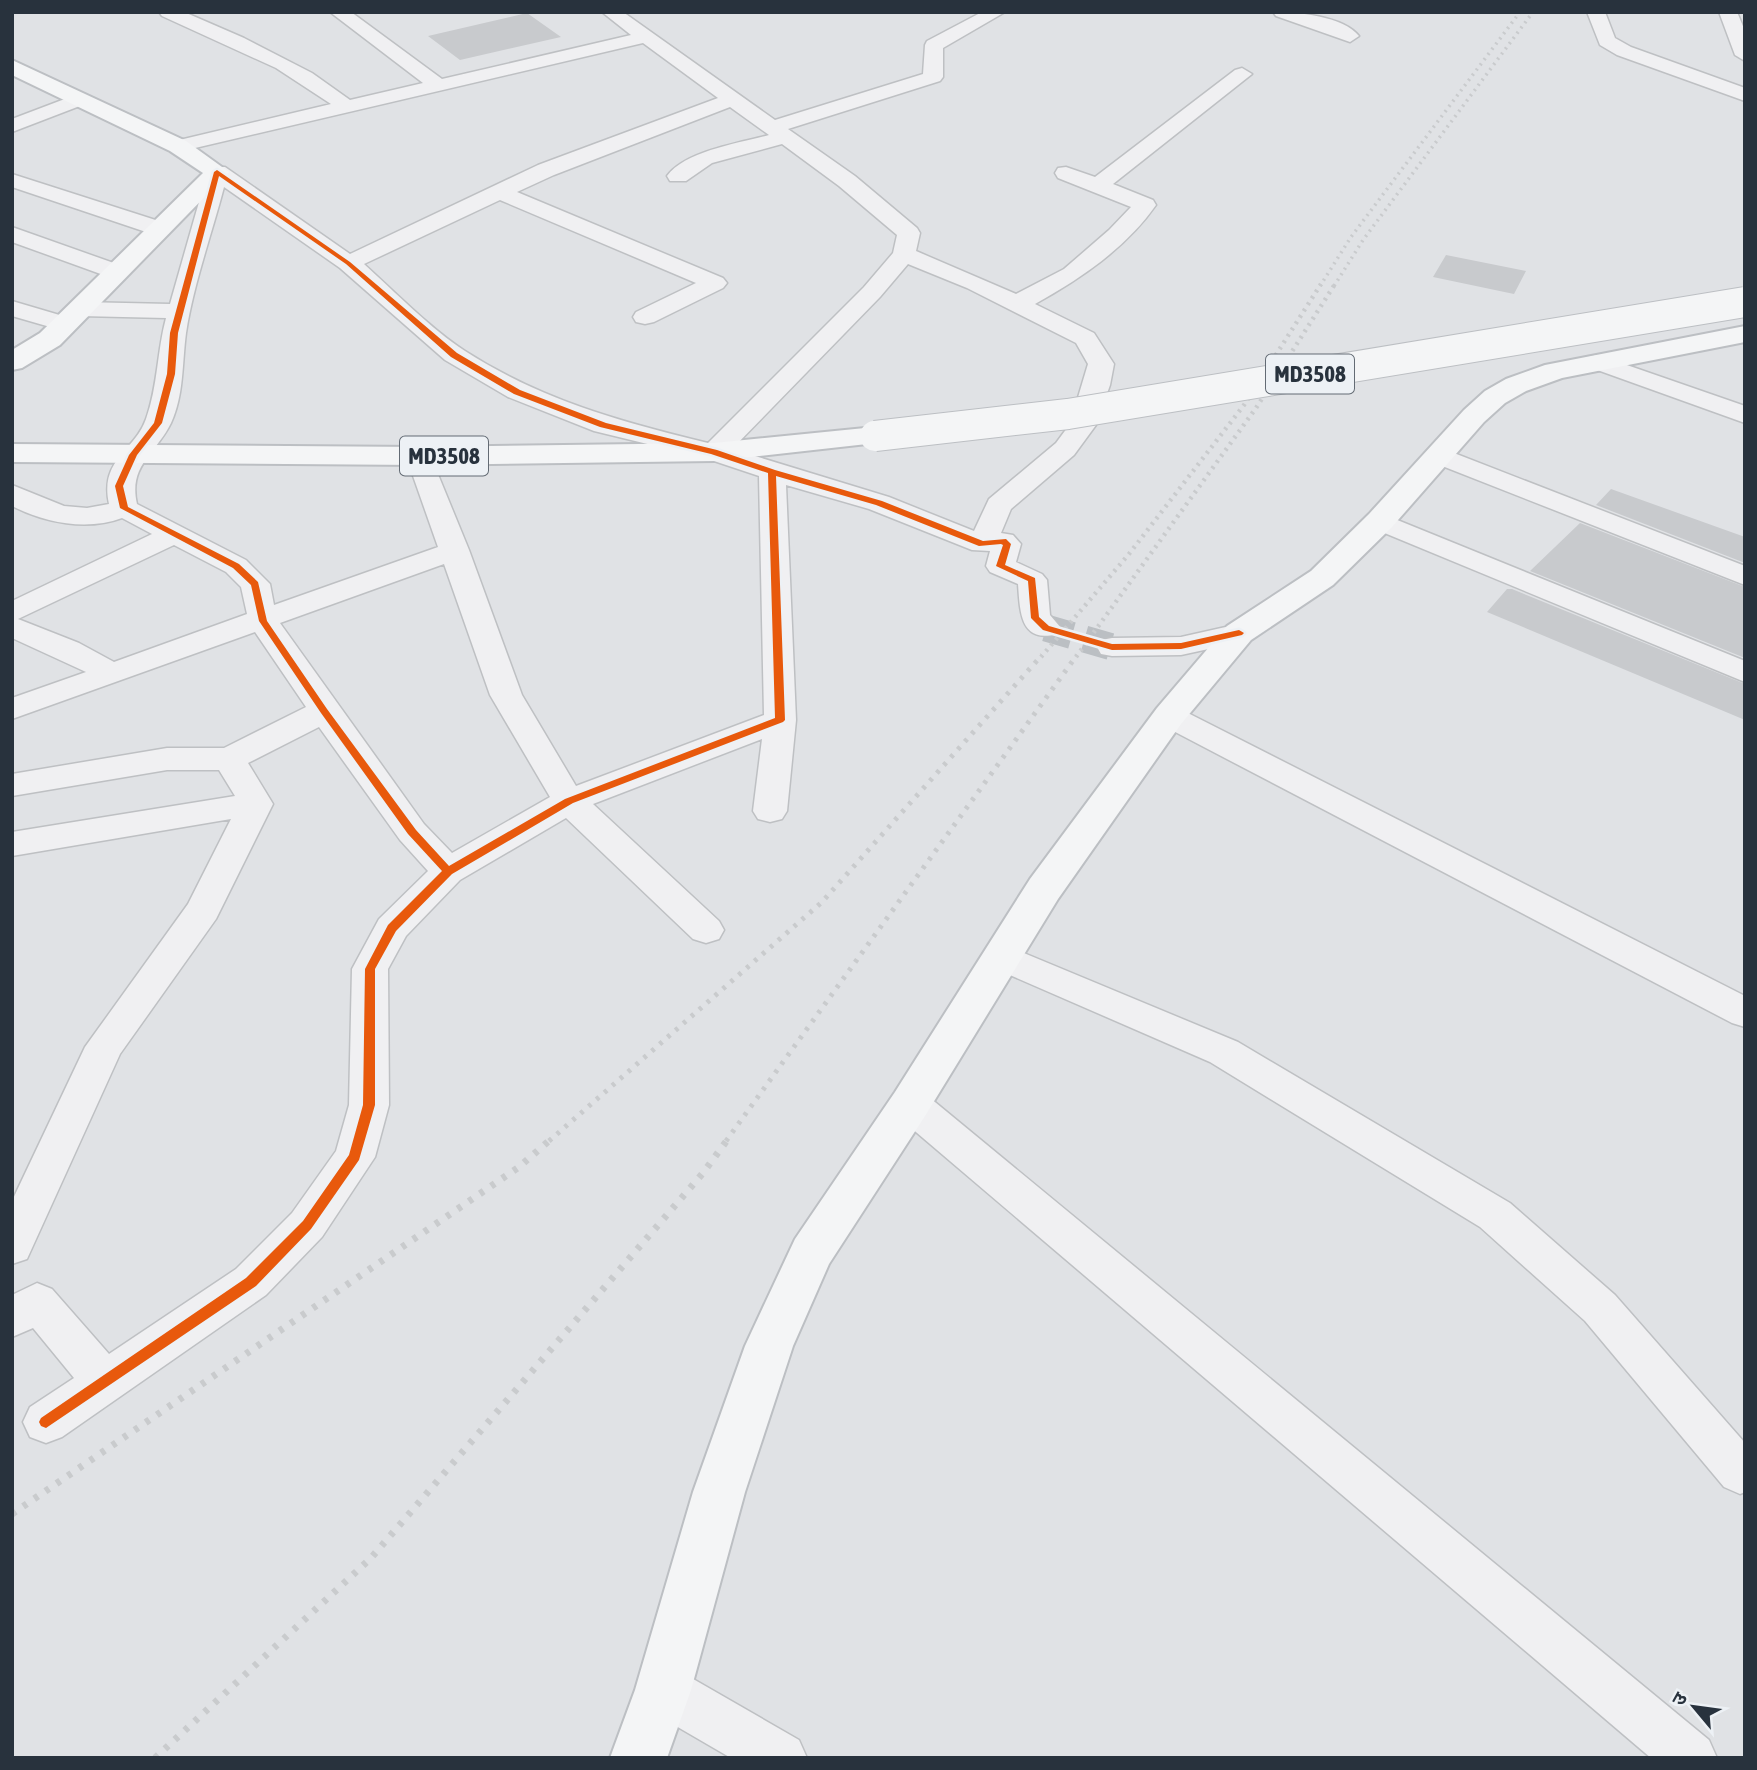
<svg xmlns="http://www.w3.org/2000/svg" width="1757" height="1770" font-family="'Asap Condensed','Noto Sans Devanagari',sans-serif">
  <rect width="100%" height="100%" fill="#e0e2e5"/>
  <path fill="#c8cacd" d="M527,13l34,24 -101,23 -32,-24z
    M1446,255l80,16 -12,23 -81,-17z
    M1611,489l134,48v26l-149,-58z
    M1580,523l165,64v71l-215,-87z
    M1507,589h5l233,95v36l-258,-108z"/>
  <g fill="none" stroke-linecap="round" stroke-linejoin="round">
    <path stroke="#bbbfc3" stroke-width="27" stroke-dasharray="27 13" stroke-linecap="butt" d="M1046,628l66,19"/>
    <g stroke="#bec0c3" stroke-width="3">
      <path id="minor" d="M159,12h25l60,26 68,35 38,27 73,-17 -93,-71h21l91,67 189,-44 -29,-23h21l152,108 148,-46 2,-29 2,-4 55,-29h23l-62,36v29l-3,4 -152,48 67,47 62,52 3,5 -4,18 100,43 48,-25 45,-39 22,-23 -73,-29 -3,-5 3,-5 8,-1 29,10 140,-107 7,-2 10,6 -139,110 40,16 3,5c-30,43 -76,74 -121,99l59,29 20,31 -4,21 -14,40 -22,30 -63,54 -10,24 12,2 8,9 -5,18 26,12 5,6 3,35 11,13 -4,6c-37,10 -37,-23 -39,-50l-28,-12 -4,-6 4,-15 -18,-1 -103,-41 -83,-24 10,235 -9,91 -5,8 -12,3 -12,-3 -5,-8 9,-72 -169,65 126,117 5,9 -5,9 -13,4 -13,-4 -127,-121 -106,62 -54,56 -18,33 1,136 -14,52 -53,80 -56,58 -204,142 -16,6 -16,-6 -7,-15 7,-15 44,-29 -41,-50 -21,9v-42l25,-12 15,6 57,65 127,-85 56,-56 44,-62 13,-46 3,-136 27,-50 49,-48 -28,-31 -81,-113 -71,36 25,41 -57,115 -96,135 -93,205 -15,5v-63l73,-154 103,-143 43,-85 -219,37v-24l223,-36 -16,-26h-52l-155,26v-22l155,-26h57l82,-41 -51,-75 -243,87v-21l74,-26 -74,-34v-37l140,-67 -30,-16c-35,13 -77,5 -110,-12v-21l52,21 23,2 22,-4c-10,-45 26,-53 37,-85 12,-33 11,-68 20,-101l-86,-2 -8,-2 -4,-5 4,-5 8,-2 90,2 39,-137h16l125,87 188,-89 180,-67 -75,-55 -465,109 -7,-2 -3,-4 3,-4 160,-38 -55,-36 -114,-52zM730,107l39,28c-29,8 -84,16 -102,41l3,5h16l26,-18 70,-19 57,42 58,49 -4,18 -29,34 -156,156c-87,-21 -167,-43 -243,-92 -33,-21 -71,-60 -101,-87l136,-64 196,83 -60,29 -3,5 3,5 9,2 9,-2 69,-34 4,-5 -4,-5 -206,-86 37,-17zM224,187l116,81 105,92 63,37 86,34 111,27 54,18 5,239 -188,71 -54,-91 -53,-145 -41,-100 -9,-2 -9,2 -4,6 32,91 -164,58 -4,-21 -24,-24 -109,-56c-9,-39 19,-50 34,-81 13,-28 11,-60 15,-90 7,-47 26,-100 38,-146zM908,264l59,24 109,55 12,21 -18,60 -14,19 -67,56 -15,32 -85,-34 -157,-48 148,-152zM174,545l52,27 15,15 6,27 -133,48 -35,-19 -61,-24zM444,564l46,131 60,102 -98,56 -28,-29 -144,-201z
        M1273,12c24,0 70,4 86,24l-9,6 -74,-26z
        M1587,12h18l10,26 16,9 114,41v13l-128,-46 -17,-10z
        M1719,12h18l8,19v30l-10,-6z
        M78,94l7,2 3,4 -3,4 -73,28v-13z
        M12,174l156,50 3,5 -3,5h-16l-140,-47z
        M12,227l113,40 4,5 -4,5h-16l-97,-35z
        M12,301l61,18 3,5 -3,5 -9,2 -52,-15z
        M1598,355l147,51v17l-156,-56 -3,-5 3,-5z
        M1441,448l304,118v19l-313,-123 -4,-6 4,-6z
        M1380,513l365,148v21l-375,-155 -4,-6 4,-6z
        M1239,624l11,2 4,7 -4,7 -69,15 -69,1 -11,-2 -4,-7 4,-7 11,-2 69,-1z
        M1169,706l11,3 565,287v31l-13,-4 -574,-300 -5,-7 5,-7z
        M1002,944l236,98 272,161 105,92 130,148v49l-5,2 -16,-7 -139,-166 -105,-94 -270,-165 -221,-96 -5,-9 5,-9z
        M910,1088l14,5 785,647 8,18h-66l-755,-643 -6,-11 6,-11z
        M663,1665l18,7 118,68 8,18h-76l-86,-50 -7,-18 7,-18z"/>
    </g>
    <g stroke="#bcbfc3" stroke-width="4">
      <path id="major" d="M12,60l174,81 43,31 -169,173 -38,23 -10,2v-20l28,-17 163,-160 -33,-22 -158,-76z
        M1745,326v16l-183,36 -36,13 -21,12 -21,19 -93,106 -58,57 -82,55 -70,84 -123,175 -133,217 -96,148 -36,82 -48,146 -54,198 -24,68h-57l25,-68 58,-198 52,-146 50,-107 100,-147 135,-213 127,-171 70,-82 84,-55 58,-57 95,-104 21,-19 21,-12 39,-14z
        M875,427l10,3 5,6 -5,6 -171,19 -295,4 -407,-3v-18l407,3 295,-4z"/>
    </g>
    <use href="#minor" fill="#f0f0f2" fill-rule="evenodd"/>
    <use href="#major" fill="#f4f5f6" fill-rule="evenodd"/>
    <path stroke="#c9cbcd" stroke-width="3.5" stroke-dasharray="2 4.5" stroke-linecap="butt" d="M1320,286l31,-49 169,-225
      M1334,286l29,-46 170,-228"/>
    <path stroke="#c9cbcd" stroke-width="4.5" stroke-dasharray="2.5 5" stroke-linecap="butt" d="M1041,657l88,-103 115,-149 77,-121
      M1076,657l180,-249 79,-124"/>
    <path stroke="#c9cbcd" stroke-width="5" stroke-dasharray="3.5 7" stroke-linecap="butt" d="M549,1141l273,-239 220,-247
      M726,1141l351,-486"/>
    <path stroke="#c9cbcd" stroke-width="7" stroke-dasharray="4.5 9" stroke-linecap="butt" d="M12,1514l507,-347 32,-28
      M155,1758l216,-200 332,-385 25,-34"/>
    <g stroke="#bcbfc3" stroke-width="32" stroke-linecap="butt">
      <path id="major-bridge" d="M875,436l193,-22 677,-112"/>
    </g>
    <use href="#major-bridge" stroke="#f4f5f6" stroke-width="30"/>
    <g stroke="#edf1f5" stroke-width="5">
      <path id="cycleway" d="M217,170l133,92 107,91 63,37 86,33 111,27 58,20 107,31 101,40 23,-2 5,5 -6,21 30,13 4,39 10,9 63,18 69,-1 58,-13 5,3 -2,2 -61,14 -69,1 -69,-20 -12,-12 -3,-37 -32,-15 7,-21 -2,-1 -22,2 -103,-41 -100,-29 9,244 -2,2 -210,81 -121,71 -56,57 -21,38v136l-16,55 -48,69 -55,57 -210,142 -5,-2 -2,-4 2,-4 205,-140 57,-57 46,-66 14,-50 2,-136 23,-44 54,-54 -34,-37 -87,-121 -62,-92 -8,-36 -18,-17 -113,-60 -5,-22 14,-31 25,-32 13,-49 3,-41 44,-161zM219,176l127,88 105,93 63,37 86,33 111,27 57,19 7,245 -210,81 -116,67 -33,-36 -89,-121 -60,-88 -9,-39 -19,-18 -111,-57 -5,-21 14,-31 25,-32 13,-49 3,-41z"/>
    </g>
    <use href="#cycleway" fill="#e8590c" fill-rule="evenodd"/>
  </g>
  <g text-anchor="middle" stroke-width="6" stroke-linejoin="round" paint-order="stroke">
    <g fill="#edf1f5" stroke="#636b74" stroke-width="2">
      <rect x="1266" y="354.5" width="88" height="39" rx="5"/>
      <rect x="400" y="436.5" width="88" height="39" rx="5"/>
    </g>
    <g font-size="23" font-weight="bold" fill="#28323d">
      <text x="1310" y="382">MD3508</text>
      <text x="444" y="464">MD3508</text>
    </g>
  </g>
  <rect width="1757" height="1770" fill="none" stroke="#28323d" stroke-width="28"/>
  <g transform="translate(1694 1707) rotate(299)" stroke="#edf1f5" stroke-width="5" paint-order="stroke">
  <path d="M0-5L12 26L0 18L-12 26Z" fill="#28323d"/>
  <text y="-10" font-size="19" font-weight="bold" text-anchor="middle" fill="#28323d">उ</text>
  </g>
</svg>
